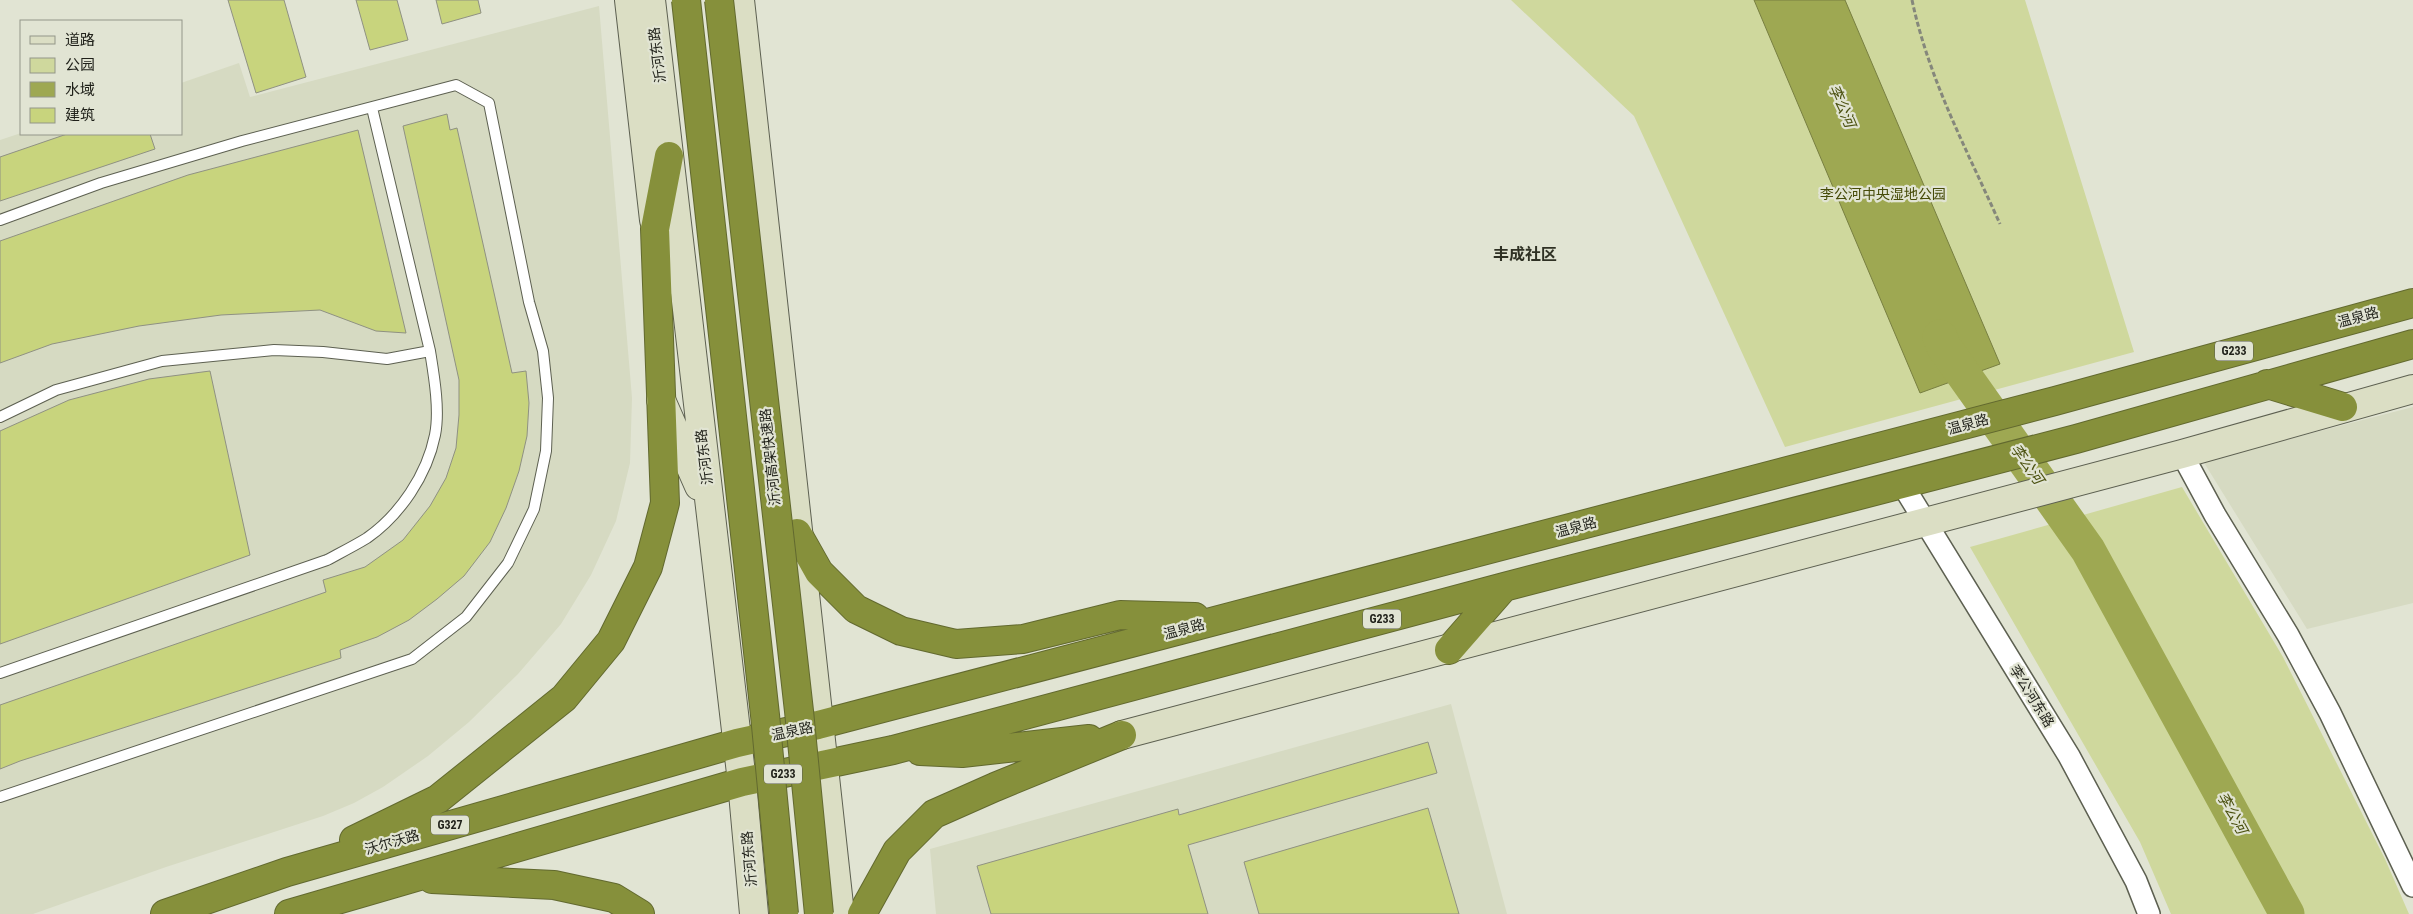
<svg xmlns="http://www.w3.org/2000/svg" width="2413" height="914" font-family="'Roboto Condensed','Noto Sans SC',sans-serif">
  <rect width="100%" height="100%" fill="#e1e4d3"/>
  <path fill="#d6dac2" d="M599,6l33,392 -2,65 -14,58 -25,54 -30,49 -43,50 -49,48 -41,34 -45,31 -29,16 -31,13 -157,51 -133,47h-33v-774l21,-7 160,1v-51l58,-20 11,34z
    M2413,407v196l-106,26 -104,-168z
    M1451,704l56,210h-571l-6,-65z"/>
  <path fill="#cfd89d" d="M1511,0h514l109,352 -349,95 -151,-331z
    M2182,487l101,170 102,202 24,55h-238l-31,-72 -170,-295z"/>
  <path fill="#9ea852" stroke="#787f41" d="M1754,0h91l155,364 -80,29z"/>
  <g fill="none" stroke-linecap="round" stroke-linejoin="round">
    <path stroke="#9ea852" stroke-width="35" d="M1940,337l4,10 144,203 199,364"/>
  </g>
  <path fill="#c8d47d" stroke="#8f9182" d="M228,0h56l22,77 -50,16z
    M356,0h41l11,40 -38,10z
    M436,0h42l3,13 -39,11z
    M447,114l3,16 7,-2 55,245 14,-2 3,32 -2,33 -8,35 -13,37 -16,34 -26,34 -27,23 -28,21 -32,17 -37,13 1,8 -321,103 -20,8v-64l326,-113 -3,-12 42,-13 38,-27 27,-34 16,-28 10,-30 3,-33v-35l-56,-254z
    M358,130l48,203 -30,-2 -56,-21 -99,5 -82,11 -87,18 -52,19v-122l188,-66z
    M67,134h83l5,15 -155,52v-44z
    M210,371l40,184 -250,89v-213l69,-31 80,-21z
    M1428,742l9,31 -249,72 20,69h-217l-14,-48 201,-57 1,6z
    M1428,808l31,106h-200l-15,-52z"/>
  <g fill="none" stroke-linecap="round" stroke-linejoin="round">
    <g stroke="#5d6051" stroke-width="12">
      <path id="lane" d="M0,220l101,-37 141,-42 214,-56 33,18 40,199 14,49 5,47 -2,53 -12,58 -26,54 -42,54 -54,42 -412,138
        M0,417l56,-27 106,-29 112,-11 49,2 64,7 43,-8
        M0,673l327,-113c13,-7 27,-14 40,-22 33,-23 60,-63 68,-103 5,-25 -1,-59 -5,-84l-58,-243"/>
    </g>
    <g stroke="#5d6051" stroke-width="24">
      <path id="street" d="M2182,454l33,61 73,120 42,78 83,173
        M1902,484l167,272 67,125 13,33"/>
    </g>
    <g stroke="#5d6051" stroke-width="30">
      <path id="secondary" d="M629,0l25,220
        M651,0l91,782 12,132
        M740,0l100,914
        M661,400l38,86
        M1122,735l1060,-281 231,-65"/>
    </g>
    <g stroke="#62692f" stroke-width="30">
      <path id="highway" d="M2267,384l76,23
        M797,533l22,39 37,37 45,22 55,13 67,-5 97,-24 75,2
        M1449,650l55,-63
        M920,751l42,2 127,-14
        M354,840l84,-41 126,-101 47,-57 37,-74 17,-64 -10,-274 14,-73
        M432,879l122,6 60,13 26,16
        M165,914l122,-42 450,-129 81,-18 1237,-324 358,-98
        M289,914l453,-132 151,-32 611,-163 572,-148 337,-95
        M862,914l35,-63 37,-37 61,-27 127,-52"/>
    </g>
    <path stroke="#85877b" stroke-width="3" stroke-dasharray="5 2.5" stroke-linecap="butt" d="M1912,0c17,80 55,150 88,224"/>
    <use href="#lane" stroke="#fff" stroke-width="10"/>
    <use href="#street" stroke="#fff" stroke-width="21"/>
    <use href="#secondary" stroke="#dbdec4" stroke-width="28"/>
    <use href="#highway" stroke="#86903b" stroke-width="28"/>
    <g stroke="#62692f" stroke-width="30" stroke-linecap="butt">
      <path id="highway-bridge" d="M686,0l79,715 19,199
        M719,0l80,711 20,203"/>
    </g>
    <use href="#highway-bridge" stroke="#86903b" stroke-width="28"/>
  </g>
  <g text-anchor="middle" stroke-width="4.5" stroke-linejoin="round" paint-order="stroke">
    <g fill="#e1e4d3" stroke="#595b51" stroke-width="1">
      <rect x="2215" y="341.5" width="38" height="19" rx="4"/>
      <rect x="1363" y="609.5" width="38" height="19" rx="4"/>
      <rect x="764" y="764.5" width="38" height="19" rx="4"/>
      <rect x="431" y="815.5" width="38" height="19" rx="4"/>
    </g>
    <g font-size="12" font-weight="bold" fill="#1f2019">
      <text x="2234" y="355">G233</text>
      <text x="1382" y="623">G233</text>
      <text x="783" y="778">G233</text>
      <text x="450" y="829">G327</text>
    </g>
    <g font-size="14" fill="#1f2019" stroke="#e1e4d3">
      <text transform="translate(657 55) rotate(-97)" y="5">沂河东路</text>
      <text transform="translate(2358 317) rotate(-15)" y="5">温泉路</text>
      <text transform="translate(1968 424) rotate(-15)" y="5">温泉路</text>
      <text transform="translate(704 457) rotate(-97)" y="5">沂河东路</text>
      <text transform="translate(770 457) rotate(-96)" y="5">沂河高架快速路</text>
      <text transform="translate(1576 527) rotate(-15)" y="5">温泉路</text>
      <text transform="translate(1184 629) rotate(-15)" y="5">温泉路</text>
      <text transform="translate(2032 696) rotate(58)" y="5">李公河东路</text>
      <text transform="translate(792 731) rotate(-12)" y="5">温泉路</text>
      <text transform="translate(392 842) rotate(-16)" y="5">沃尔沃路</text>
      <text transform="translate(749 859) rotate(-95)" y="5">沂河东路</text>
    </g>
    <g font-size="14" fill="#464b08" stroke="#e1e4d3">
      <text x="1883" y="199">李公河中央湿地公园</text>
    </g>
    <g font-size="15" font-style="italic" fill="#4c5211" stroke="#e1e4d3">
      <text transform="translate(1842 106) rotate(67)" y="5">李公河</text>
      <text transform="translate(2027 464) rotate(55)" y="5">李公河</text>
      <text transform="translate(2232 813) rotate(61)" y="5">李公河</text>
    </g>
    <g font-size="16" font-weight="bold" fill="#2f3124" stroke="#e1e4d3">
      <text x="1525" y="260">丰成社区</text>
    </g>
  </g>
  <rect x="20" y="20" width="162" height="115" fill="#e1e4d3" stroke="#939689"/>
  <rect x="30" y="36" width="25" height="8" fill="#dbdec4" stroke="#939689"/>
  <text x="65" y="45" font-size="15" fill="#1f2019">道路</text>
  <rect x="30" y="58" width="25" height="15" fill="#cfd89d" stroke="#939689"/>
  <text x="65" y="70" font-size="15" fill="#1f2019">公园</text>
  <rect x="30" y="82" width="25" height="15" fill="#9ea852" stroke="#939689"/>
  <text x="65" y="95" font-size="15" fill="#1f2019">水域</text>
  <rect x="30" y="108" width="25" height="15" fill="#c8d47d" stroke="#939689"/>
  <text x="65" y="120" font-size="15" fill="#1f2019">建筑</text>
</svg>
